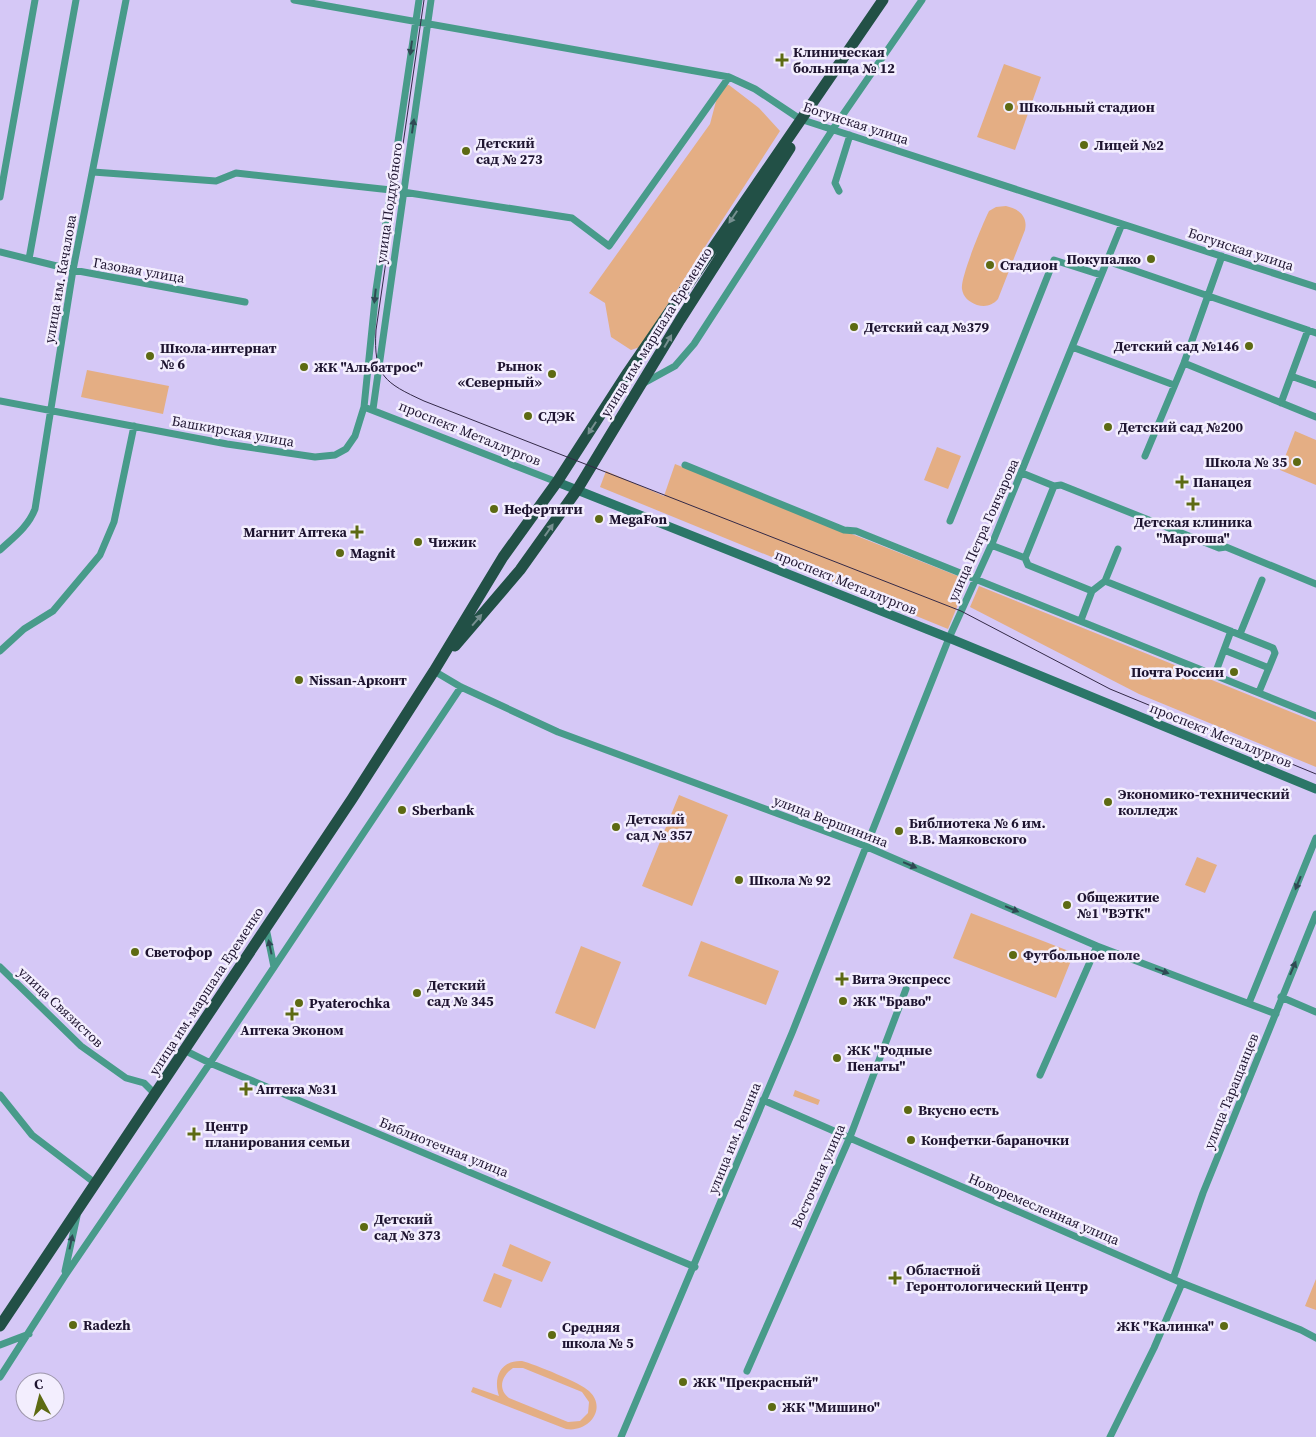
<svg xmlns="http://www.w3.org/2000/svg" width="1316" height="1437" font-family="'Source Serif 4',serif">
  <rect width="100%" height="100%" fill="#d5c8f6"/>
  <path fill="#e4ae84" fill-rule="evenodd" d="M1004,64l37,13 -26,73 -38,-13z
    M729,85l30,23 21,23 -140,216 -9,3 -20,-13 -6,-34 -16,-10 121,-169 10,-38z
    M1006,206c13,3 22,10 19,24l-27,69c-6,7 -13,8 -21,6 -8,-3 -14,-8 -15,-16 -2,-11 21,-66 27,-78l7,-4z
    M87,370l82,16 -6,28 -82,-17z
    M1295,431l21,9v45l-36,-15z
    M937,447l24,9 -13,33 -24,-9z
    M675,464l293,116 -20,49 -348,-142 6,-16 58,25z
    M979,586l337,136v45l-177,-73 -169,-87z
    M679,795l49,20 -36,91 -50,-20z
    M1197,857l20,8 -12,28 -20,-8z
    M971,913l103,40 -18,45 -103,-40z
    M701,941l78,30 -13,34 -78,-29z
    M581,946l40,16 -26,67 -40,-16z
    M795,1090l25,10 -2,5 -25,-9z
    M510,1244l41,18 -9,20 -40,-16z
    M494,1273l18,7 -11,28 -18,-7z
    M1316,1279v31l-11,-4z
    M522,1361c12,3 59,22 67,30 19,18 -1,42 -23,38l-95,-37 2,-5 26,9c-6,-18 1,-36 23,-35zM513,1368h10l59,24 7,10 -1,11 -8,8 -12,1 -59,-24c-12,-9 -7,-23 4,-30z"/>
  <g fill="none" stroke-linecap="round" stroke-linejoin="round">
    <path stroke="#489b8a" stroke-width="7" d="M294,0l435,77 26,12 45,30 516,168
      M93,172l123,9 20,-8 155,17
      M839,191l-4,-8 15,-48
      M403,192l169,26 37,28 120,-169
      M0,197l35,-197
      M0,252l73,18 172,32
      M29,259l47,-259
      M1107,261l209,72
      M1072,347l102,38
      M1184,363l132,54
      M1291,376l25,9
      M644,383l31,-17 19,-22 139,-215 89,-129
      M0,401l227,43 88,13 20,-2 11,-6 9,-13 9,-29 12,-117 43,-290
      M1281,403l27,-73
      M364,407l193,75
      M373,409l58,-409
      M1145,456l39,-93 38,-107
      M685,465l159,65 12,1 460,185
      M1022,473l32,13 7,-1 158,63 7,-1 90,37
      M1054,486l-29,72 3,7 64,26
      M950,521l104,-261 47,15
      M991,545l34,13
      M0,550c14,-13 28,-23 35,-41l38,-239 53,-270
      M1105,581l168,67 2,5 -16,39
      M1081,620l11,-29 13,-10 13,-32
      M1240,634l22,-54
      M1224,650l45,18
      M0,651l24,-22 29,-18 47,-56 14,-33 20,-96
      M434,671l27,16 97,45 307,114 232,100 179,68
      M1215,674l16,-43
      M266,928l8,39
      M0,967l81,79 45,32 18,5 11,11
      M1281,997l35,15
      M1249,1003l67,-165
      M184,1050l26,13 485,204
      M1040,1075l57,-129
      M0,1095l32,40 63,48
      M763,1100l419,183 119,47 15,8
      M65,1271l12,-55
      M1173,1279l30,-86 113,-279
      M0,1345l29,-11
      M747,1371l103,-234 56,-148
      M0,1377l64,-100 146,-214 251,-376
      M621,1437l171,-404 157,-395 45,-99 128,-315
      M1110,1437l44,-89 28,-65"/>
    <path stroke="#2b7668" stroke-width="9" d="M557,482l392,156 367,151"/>
    <path stroke="#225046" stroke-width="11" d="M455,646l65,-76 57,-80 103,-170 110,-172
      M0,1326l352,-527 82,-128 69,-114 54,-75 71,-110 255,-372"/>
    <path stroke="#332947" stroke-width="1" d="M424,0l-48,330c-3,46 9,53 48,71l537,210 149,78 206,85"/>
  </g>
  <defs><path id="oneway-solid" d="M-6-.8H1V-3.2L6.5 0L1 3.2V.8H-6Z" transform="scale(1.25)"/></defs>
  <g fill="#2f4a54">
    <use href="#oneway-solid" transform="translate(411 48) rotate(98)"/>
    <use href="#oneway-solid" transform="translate(413 126) rotate(-82)"/>
    <use href="#oneway-solid" transform="translate(375 296) rotate(96)"/>
    <use href="#oneway-solid" transform="translate(910 865) rotate(23)"/>
    <use href="#oneway-solid" transform="translate(1298 883) rotate(112)"/>
    <use href="#oneway-solid" transform="translate(1012 909) rotate(23)"/>
    <use href="#oneway-solid" transform="translate(270 947) rotate(-102)"/>
    <use href="#oneway-solid" transform="translate(1293 968) rotate(-67)"/>
    <use href="#oneway-solid" transform="translate(1162 971) rotate(20)"/>
    <use href="#oneway-solid" transform="translate(71 1242) rotate(-78)"/>
  </g>
  <g fill="#768f90">
    <use href="#oneway-solid" transform="translate(733 217) rotate(124)"/>
    <use href="#oneway-solid" transform="translate(668 341) rotate(-60)"/>
    <use href="#oneway-solid" transform="translate(592 428) rotate(123)"/>
    <use href="#oneway-solid" transform="translate(549 530) rotate(-55)"/>
    <use href="#oneway-solid" transform="translate(477 620) rotate(-49)"/>
  </g>
  <g fill="#5d6a13" stroke="#f3eefe" stroke-width="2">
    <path d="M779.5 52.5h5v5h5v5h-5v5h-5v-5h-5v-5h5z"/>
    <circle cx="1009" cy="107" r="5"/>
    <circle cx="1084" cy="145" r="5"/>
    <circle cx="466" cy="151" r="5"/>
    <circle cx="1151" cy="259" r="5"/>
    <circle cx="990" cy="265" r="5"/>
    <circle cx="854" cy="327" r="5"/>
    <circle cx="1249" cy="346" r="5"/>
    <circle cx="150" cy="356" r="5"/>
    <circle cx="304" cy="367" r="5"/>
    <circle cx="552" cy="374" r="5"/>
    <circle cx="528" cy="416" r="5"/>
    <circle cx="1108" cy="427" r="5"/>
    <circle cx="1297" cy="462" r="5"/>
    <path d="M1179.5 474.5h5v5h5v5h-5v5h-5v-5h-5v-5h5z"/>
    <path d="M1190.5 496.5h5v5h5v5h-5v5h-5v-5h-5v-5h5z"/>
    <circle cx="494" cy="509" r="5"/>
    <circle cx="599" cy="519" r="5"/>
    <path d="M354.5 524.5h5v5h5v5h-5v5h-5v-5h-5v-5h5z"/>
    <circle cx="418" cy="542" r="5"/>
    <circle cx="340" cy="553" r="5"/>
    <circle cx="1234" cy="672" r="5"/>
    <circle cx="299" cy="680" r="5"/>
    <circle cx="1108" cy="802" r="5"/>
    <circle cx="402" cy="810" r="5"/>
    <circle cx="616" cy="827" r="5"/>
    <circle cx="899" cy="831" r="5"/>
    <circle cx="739" cy="880" r="5"/>
    <circle cx="1067" cy="905" r="5"/>
    <circle cx="135" cy="952" r="5"/>
    <circle cx="1013" cy="955" r="5"/>
    <path d="M839.5 971.5h5v5h5v5h-5v5h-5v-5h-5v-5h5z"/>
    <circle cx="417" cy="993" r="5"/>
    <circle cx="843" cy="1001" r="5"/>
    <circle cx="299" cy="1003" r="5"/>
    <path d="M289.5 1006.5h5v5h5v5h-5v5h-5v-5h-5v-5h5z"/>
    <circle cx="837" cy="1058" r="5"/>
    <path d="M243.5 1081.5h5v5h5v5h-5v5h-5v-5h-5v-5h5z"/>
    <circle cx="908" cy="1110" r="5"/>
    <path d="M191.5 1126.5h5v5h5v5h-5v5h-5v-5h-5v-5h5z"/>
    <circle cx="911" cy="1140" r="5"/>
    <circle cx="364" cy="1227" r="5"/>
    <path d="M892.5 1270.5h5v5h5v5h-5v5h-5v-5h-5v-5h5z"/>
    <circle cx="73" cy="1325" r="5"/>
    <circle cx="1224" cy="1326" r="5"/>
    <circle cx="552" cy="1335" r="5"/>
    <circle cx="683" cy="1382" r="5"/>
    <circle cx="772" cy="1407" r="5"/>
  </g>
  <g text-anchor="middle" stroke-width="5" stroke-linejoin="round" paint-order="stroke">
    <g font-size="14" font-weight="bold" fill="#1e1430" stroke="#f3eefe" text-anchor="start">
      <text x="793" y="57">Клиническая<tspan x="793" dy="16">больница № 12</tspan></text>
      <text x="1019" y="112">Школьный стадион</text>
      <text x="476" y="148">Детский<tspan x="476" dy="16">сад № 273</tspan></text>
      <text x="1094" y="150">Лицей №2</text>
      <text x="1141" y="264" text-anchor="end">Покупалко</text>
      <text x="1000" y="270">Стадион</text>
      <text x="864" y="332">Детский сад №379</text>
      <text x="1239" y="351" text-anchor="end">Детский сад №146</text>
      <text x="160" y="353">Школа-интернат<tspan x="160" dy="16">№ 6</tspan></text>
      <text x="542" y="371" text-anchor="end">Рынок<tspan x="542" dy="16">«Северный»</tspan></text>
      <text x="314" y="372">ЖК "Альбатрос"</text>
      <text x="538" y="421">СДЭК</text>
      <text x="1118" y="432">Детский сад №200</text>
      <text x="1287" y="467" text-anchor="end">Школа № 35</text>
      <text x="1193" y="487">Панацея</text>
      <text x="504" y="514">Нефертити</text>
      <text x="609" y="524">MegaFon</text>
      <text x="1193" y="527" text-anchor="middle">Детская клиника<tspan x="1193" dy="16">"Маргоша"</tspan></text>
      <text x="347" y="537" text-anchor="end">Магнит Аптека</text>
      <text x="428" y="547">Чижик</text>
      <text x="350" y="558">Magnit</text>
      <text x="1224" y="677" text-anchor="end">Почта России</text>
      <text x="309" y="685">Nissan-Арконт</text>
      <text x="1118" y="799">Экономико-технический<tspan x="1118" dy="16">колледж</tspan></text>
      <text x="412" y="815">Sberbank</text>
      <text x="626" y="824">Детский<tspan x="626" dy="16">сад № 357</tspan></text>
      <text x="909" y="828">Библиотека № 6 им.<tspan x="909" dy="16">В.В. Маяковского</tspan></text>
      <text x="749" y="885">Школа № 92</text>
      <text x="1077" y="902">Общежитие<tspan x="1077" dy="16">№1 "ВЭТК"</tspan></text>
      <text x="145" y="957">Светофор</text>
      <text x="1023" y="960">Футбольное поле</text>
      <text x="852" y="984">Вита Экспресс</text>
      <text x="427" y="990">Детский<tspan x="427" dy="16">сад № 345</tspan></text>
      <text x="853" y="1006">ЖК "Браво"</text>
      <text x="309" y="1008">Pyaterochka</text>
      <text x="292" y="1035" text-anchor="middle">Аптека Эконом</text>
      <text x="847" y="1055">ЖК "Родные<tspan x="847" dy="16">Пенаты"</tspan></text>
      <text x="256" y="1094">Аптека №31</text>
      <text x="918" y="1115">Вкусно есть</text>
      <text x="205" y="1131">Центр<tspan x="205" dy="16">планирования семьи</tspan></text>
      <text x="921" y="1145">Конфетки-бараночки</text>
      <text x="374" y="1224">Детский<tspan x="374" dy="16">сад № 373</tspan></text>
      <text x="906" y="1275">Областной<tspan x="906" dy="16">Геронтологический Центр</tspan></text>
      <text x="83" y="1330">Radezh</text>
      <text x="1214" y="1331" text-anchor="end">ЖК "Калинка"</text>
      <text x="562" y="1332">Средняя<tspan x="562" dy="16">школа № 5</tspan></text>
      <text x="693" y="1387">ЖК "Прекрасный"</text>
      <text x="782" y="1412">ЖК "Мишино"</text>
    </g>
    <g font-size="14" fill="#1e1430" stroke="#f3eefe">
      <text transform="translate(856 123) rotate(18)" y="5">Богунская улица</text>
      <text transform="translate(389 203) rotate(-82)" y="5">улица Поддубного</text>
      <text transform="translate(1241 249) rotate(18)" y="5">Богунская улица</text>
      <text transform="translate(139 270) rotate(10)" y="5">Газовая улица</text>
      <text transform="translate(60 279) rotate(-80)" y="5">улица им. Качалова</text>
      <text transform="translate(656 332) rotate(-58)" y="5">улица им. маршала Еременко</text>
      <text transform="translate(233 431) rotate(10)" y="5">Башкирская улица</text>
      <text transform="translate(470 433) rotate(22)" y="5">проспект Металлургов</text>
      <text transform="translate(983 530) rotate(-66)" y="5">улица Петра Гончарова</text>
      <text transform="translate(846 582) rotate(22)" y="5">проспект Металлургов</text>
      <text transform="translate(1221 735) rotate(22)" y="5">проспект Металлургов</text>
      <text transform="translate(831 821) rotate(21)" y="5">улица Вершинина</text>
      <text transform="translate(206 991) rotate(-57)" y="5">улица им. маршала Еременко</text>
      <text transform="translate(61 1007) rotate(43)" y="5">улица Связистов</text>
      <text transform="translate(1231 1091) rotate(-68)" y="5">улица Таращанцев</text>
      <text transform="translate(734 1138) rotate(-68)" y="5">улица им. Репина</text>
      <text transform="translate(444 1147) rotate(22)" y="5">Библиотечная улица</text>
      <text transform="translate(818 1176) rotate(-66)" y="5">Восточная улица</text>
      <text transform="translate(1044 1209) rotate(23)" y="5">Новоремесленная улица</text>
    </g>
  </g>
  <g transform="translate(40 1397) rotate(353)"><circle r="24" fill="#f3eefe" stroke="#9e97ac"/>
  <path d="M0-4L9 19L0 12L-9 19Z" fill="#5d6a13"/>
  <text y="-8" font-size="14" font-weight="bold" text-anchor="middle" fill="#1e1430">С</text>
  </g>
</svg>
